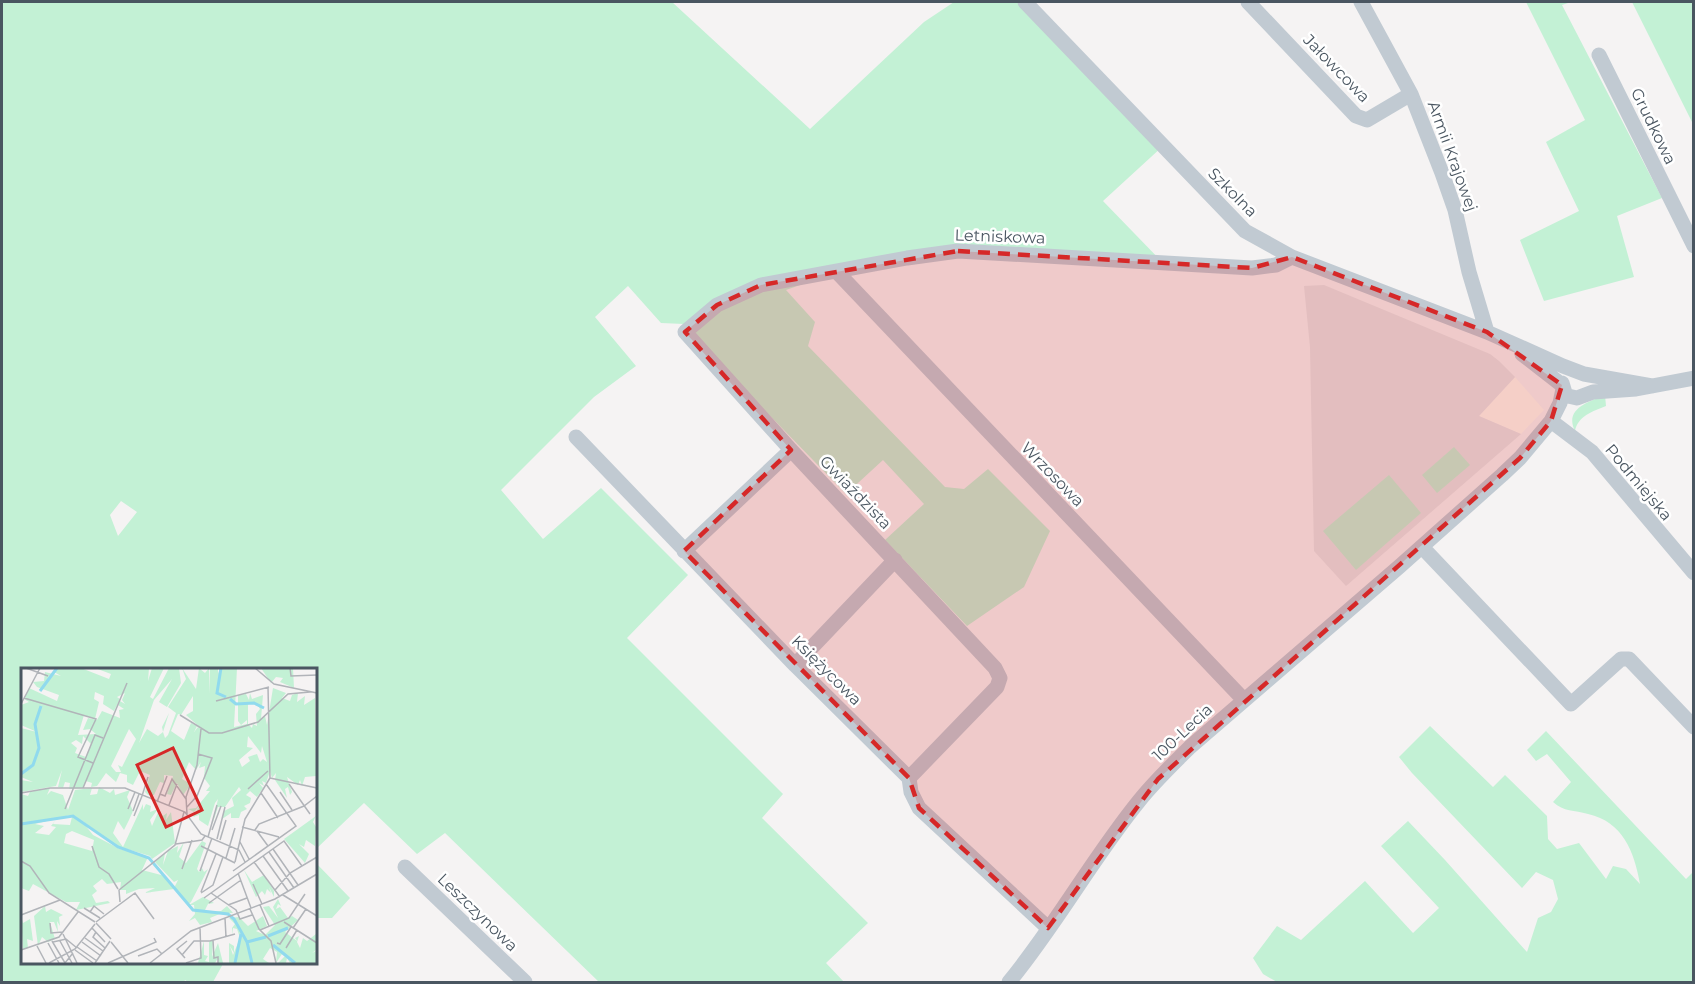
<svg xmlns="http://www.w3.org/2000/svg" width="1695" height="984" font-family="Montserrat,sans-serif">
  <rect width="100%" height="100%" fill="#f5f3f3"/>
  <path fill="#fdf9ef" d="M1515,377l29,33 -23,24 -42,-18z"/>
  <path fill="#e6e4e5" d="M1324,285l166,69 9,7 16,16 -36,39 42,18 -175,152 -32,-35 -4,-204 -6,-61z"/>
  <path fill="#c3f1d5" fill-rule="evenodd" d="M2,2h670l138,127 114,-107 30,-20h71l138,144 -60,55 61,63 -206,-13 -121,21 -51,18 29,32 -7,24 137,141 19,2 24,-20 62,62 -26,56 -57,39 -82,-86 39,-36 -41,-44 -37,34 -130,-134 -32,-36 -23,-1 -33,-37 -33,31 41,49 -42,31 -93,93 42,49 58,-51 87,87 -61,63 156,156 -21,24 106,105 -42,40 18,19h-245l-154,-149 -28,21 -53,-51 -49,47v-181h-293v293h202l-11,20h-25l-3,-2 -1,2h-182zM121,501l16,11 -19,24 -8,-21z
    M1526,2h45l-9,3 100,193 -45,18 17,61 -90,24 -24,-61 59,-29 -33,-69 39,-22z
    M1632,2h61v122z
    M1605,395l1,11c-13,5 -28,10 -31,25 -11,-22 13,-29 30,-36z
    M1454,447l16,18 -33,28 -15,-18z
    M1389,475l32,38 -65,57 -33,-39z
    M1430,726l63,61 12,-12 42,41 1,23 9,10 22,-6 27,36 7,-13 13,3 14,15c-6,-33 -17,-62 -52,-70 -14,-4 -24,-2 -35,-12l18,-20 -24,-28 -11,7 -9,-11 19,-19 140,148 7,-7v110h-416l-14,-8 -10,-16 24,-32 24,14 64,-59 48,52 26,-25 -58,-62 27,-25 37,39 82,92 11,-34 13,-6 7,-13 -5,-19 -17,-8 -14,16 -110,-115 -13,-16z
    M315,862l35,36 -18,20h-17z"/>
  <g fill="none" stroke-linecap="round" stroke-linejoin="round">
    <path stroke="#c1cad2" stroke-width="15" d="M1025,2l220,229 47,26 195,75 76,34 21,8 68,12
      M1248,2l108,114 11,4 44,-26
      M1361,2l50,92 31,79 13,37 14,62 18,60
      M1599,55l95,191
      M837,272l407,428
      M1522,354l40,31
      M1562,383l3,10 3,3 9,2 16,-6 43,-3 58,-11
      M1551,421l41,31 102,121
      M576,437l219,228 114,113 2,14 8,16 129,120
      M1422,547l149,157 50,-45h8l65,68
      M684,551l107,-101
      M795,665l100,-105
      M909,778l88,-91 3,-9 -5,-10 -204,-218 -106,-118 32,-27 44,-20 146,-27 51,-7 294,17 24,-3 16,-8
      M405,867l120,115
      M1009,982c47,-57 83,-123 130,-181 15,-19 33,-36 51,-54l210,-181 102,-91 18,-17 31,-37 9,-18 3,-14"/>
  </g>
  <path fill="#d62828" fill-opacity="0.2" stroke="#d62828" stroke-width="4.5" stroke-dasharray="12 8" stroke-linejoin="round" d="M958,251l294,17 40,-11 195,75 75,53 -11,36 -31,37 -362,321 -110,149 -129,-120 -10,-30 -225,-227 107,-101 -106,-118 32,-27 44,-20z"/>
  <g text-anchor="middle" stroke-width="5" stroke-linejoin="round" paint-order="stroke">
    <g font-size="16" fill="#4a5661" stroke="#fff">
      <text transform="translate(1337 68) rotate(46)" y="6">Jałowcowa</text>
      <text transform="translate(1654 126) rotate(64)" y="6">Grudkowa</text>
      <text transform="translate(1453 156) rotate(70)" y="6">Armii Krajowej</text>
      <text transform="translate(1233 192) rotate(45)" y="6">Szkolna</text>
      <text transform="translate(1000 236) rotate(2)" y="6">Letniskowa</text>
      <text transform="translate(1053 474) rotate(46)" y="6">Wrzosowa</text>
      <text transform="translate(1639 482) rotate(50)" y="6">Podmiejska</text>
      <text transform="translate(856 492) rotate(46)" y="6">Gwiaździsta</text>
      <text transform="translate(827 670) rotate(45)" y="6">Księżycowa</text>
      <text transform="translate(1182 732) rotate(-43)" y="6">100-Lecia</text>
      <text transform="translate(478 912) rotate(44)" y="6">Leszczynowa</text>
    </g>
  </g>
  <g transform="translate(21 668)">
    <rect width="296" height="296" fill="#f5f3f3"/>
    <path d="M38,0h22l28,11 2,-5 -16,-6h54l-1,13 4,-13h12l-14,29 3,2 16,-31h10l2,15 -14,24 -8,-5 13,-23 -18,21 -15,43 8,-14 11,7 5,-4 -1,-5 7,-14 -6,19 2,6 3,-3 8,-22 -8,-6 18,-28 -4,-11 14,21 3,-21 6,5 4,-5 1,26v-26h8v6l2,-6h17l-3,59 13,-3v-4l-6,5 -3,-4v-26l8,-1 3,6 1,-7 2,6 11,-4 -2,24 4,-3 2,9 6,-37 13,5 -4,5 8,3 2,-6 6,-2 -1,9 8,-6 -1,9 11,-7 1,78 -11,1 -3,9 -2,-6 -2,5 -11,-8 5,15 -2,3 -2,-8 -3,2 2,9 -12,-18 1,-7 -4,5 -2,-7 -4,12 -4,-2 2,5 -5,-3 4,5 -6,9 -7,-6 -4,4 5,3 -1,5 -6,3 3,3 -6,3 -2,6h-8v-5l-9,6 2,-8 10,-5 -2,-8 9,-8 -2,-3 -14,20h-7l-6,18 6,-26 -3,4 -7,23 -9,-6v-5l-6,2 7,-12 -6,7 -6,-3 8,-1 14,-17h-4l4,-5 -6,-8 1,-12 -6,2 2,-6 -5,8 -7,-8 -7,17 9,5 -8,11 -6,-12 -6,12 -4,-1 6,-18 -9,-1v8l-4,-1 -6,13h-6l-3,-3 5,-17 -10,-4 -7,14 -6,-3v-7l-7,-2 -4,9 -10,-9 -9,13 -6,1 1,-4 -6,-2 -3,7 -14,1 1,-6 -5,-1 -2,6 -5,-1 4,-17 -6,16 -35,6v-12l12,2 -12,-5v-49l16,4 -16,-7v-20l8,-3 -5,-3 5,-11 28,13 2,-6 -22,-8 -4,-5 11,-1 1,-9 16,4 -7,-4zM74,24l9,4 -1,8 11,7 6,-12 -3,-2 8,-4 -3,7 3,4 -5,-3 -2,4 6,4 -5,1 1,8 -18,-7 -5,9 -9,-2 -5,12 7,-1 6,5 -18,1 6,-20 11,4 4,-17 -5,-3zM172,28v15l-7,4 16,14 -4,-2 -4,5 3,-6 -6,-3 -7,17 -13,-9 7,-17 3,1zM227,36h9l3,5 -4,5 1,12 -4,-2 -1,4 -4,-4zM108,61l7,10 -14,28 -4,-2 3,7h-5l-5,-6zM62,68l8,8 -5,13 -11,-4 2,-5 -6,-5 5,-3 6,4zM227,68l13,17 1,-7 5,16 -4,-3 -3,3 -3,-8 -9,3 2,4 -8,6 -3,-7 14,-12 -6,-1zM240,0h32l1,20 -14,-6 3,-4 -7,-1 -5,6zM78,119l11,6 4,-4 1,6 15,-5 -3,7 6,14 -4,9 -5,10 -6,-9 -5,12 10,14 20,-43v6l3,-6 5,2 -1,6 8,-3 -8,11 2,6 7,-16 4,6 4,-3 -1,7 5,-8 4,31 -23,16 -2,-3 -33,-10 -36,-26 12,15 27,14 28,8 -6,13 23,6 9,12 4,-8 -4,2 -19,-20 10,-9 -2,12 5,-14 10,-5 -1,7 7,-11 -5,15 7,6 16,-22 4,2 -9,26 2,3 3,-4 2,4 4,-3 -17,33 -2,2 -15,-15 -30,4 11,-5 -16,1 -13,5v-4h-6l1,-8 -14,2 -5,-5 -9,7 4,5 -5,4 4,8 12,-2 2,2 -34,7 4,-8h-14l-33,-18 -4,7 -8,-3v-94l7,2 2,-4 20,-4 -3,7 4,-4 12,4 5,15 7,-20 17,-2 -2,7 7,-1zM49,147l8,3 -6,-1 -2,8 -17,-1 2,-3 -4,5 5,1 -7,8 -14,-2 9,-7 -9,-2zM51,163l22,9 -2,11 -28,-8 2,-9zM295,148l-3,6 3,5 -1,19 -9,-6 -2,7 -5,-3 10,10 -4,9 -21,-24zM223,202l8,12 12,-7 10,16v6l-5,-10 2,6 -4,-4 -2,6 -3,-4 -6,6zM182,229l11,6 -6,1 -4,8 17,-1 6,-5 6,7h-11l-12,5 2,4 -12,3 -5,-7 -6,3 6,-7 -1,-9h-5zM257,231l3,7 -3,-2 -2,5 4,-2 8,11 4,-2 6,4 -13,12 12,9 -2,-3 4,-2 -2,6 3,6 3,-10 4,3 9,-7v16l-4,3 4,-2v12h-26l-3,-5 -1,5h-8l7,-7 -3,-2 -6,9 1,-11 -7,-4 -7,11 6,4h-40v-20l5,3v7l-4,-7 3,9 7,-17 -3,-9 -4,-1 -1,7v-7l3,-4 -6,-6 10,-1 9,9 15,-10 4,10 -11,5 9,4 10,-10 -12,-18 6,-1 9,12 -5,-11zM24,238l1,6 5,-3 12,6 -4,2 1,9 -3,-5 1,11 -4,-10h-4l5,17 -7,3 -6,-5 -4,9 -4,-30zM0,248l2,7 7,-4 3,22 -6,-2 1,9 -5,1zM192,272l-1,17 6,-14 5,20h-5v-5l-3,5h-17l6,-22v14l4,1 -3,5 4,1v-20z" fill="#c3f1d5" fill-rule="evenodd"/>
    <path fill="none" stroke="#90daee" stroke-width="3" d="M200,0l-4,25 9,4M19,23l17,-23M209,31l6,5 18,-1 10,5M0,106l12,-9 6,-17 -4,-24 6,-18M0,156l52,-8 45,31 31,11 44,52 35,4 6,5 13,23 5,21M247,268l20,-8M226,274l19,-5M252,277l22,18M214,295l6,-29"/>
    <path fill="none" stroke="#b1b4b9" stroke-width="1.5" d="M5,0l22,8M234,0l19,16 43,9M269,0l1,8 26,-1M3,30l72,21 -18,38 15,6M195,33l53,-14M0,36l19,-36M159,47l29,18h13l36,-11 30,-28 22,-2M249,110l47,10M268,116l21,30M62,120l44,-105M227,121l20,-18M259,124l12,18M0,125l29,-5h75l60,24 16,22 38,16 6,12M240,125l17,25M139,126l5,2 7,-17 14,20M121,128l6,-19M136,134l10,-26M148,137l8,-21M166,139l10,-11 15,-38 -14,-4M44,141l30,-74 8,3M107,141l7,-17M112,143l6,-17M166,146l-1,-17 11,-32 4,-36M113,148l8,-20M221,159l37,10M191,162l9,-24M234,162l4,-6 45,-18 13,-10M236,163l11,15M187,169l9,-32M196,171l8,-32M199,172l6,-20M219,174l9,17M155,176l26,-4 3,-4M71,178l7,21 10,7 9,15M180,178l34,17M252,181l25,36M248,184l25,36M242,188l25,35M205,190l9,-30M0,193l9,5 19,27 46,29M214,194l10,-43 25,-41 -2,-91M233,194l26,35M161,201l10,-29M179,203l12,-33M212,203l63,-45 -30,-42M217,205l13,35M232,216l9,20M254,222l15,-17 27,-16M180,224l15,-38M180,225l12,-8 10,-28M190,225l25,17 4,9 12,-4M262,227l34,21M183,230l80,-57 18,25M99,234l-1,-12 56,-45 9,-33M188,235l32,-23M207,237l19,-7M239,237l9,21M63,240l16,10M229,241l9,20 12,12 5,22M69,244l4,-6 10,8M0,247l39,-15M204,250l1,19M75,254l39,-29 19,26M263,254l33,21M29,255l1,10 12,-1M75,255l15,16M71,260l13,14M272,260l13,-19M239,262l29,-12 16,-24M75,264l-3,5 12,11M42,266l14,29M64,270l18,13M192,272l1,18 4,-1v6M31,273l13,22 8,-10M39,273l12,22M32,274l13,-3 11,9M61,274l19,14M90,274l17,21M27,275l11,20M256,275l3,1 11,-17M16,278l9,17M56,279l20,14M265,280l11,-18M0,282l38,-13 19,-25M54,282l18,13M161,287l12,-14h16l25,-7M117,288l19,-7 5,5M164,290l-8,-9 10,-8M28,295l26,-14 20,-25M74,295l15,-22M87,295l48,-21 -2,-4M129,295l41,-32 84,-32 42,-25M165,295l15,-5 -1,-31"/>
    <path fill="#d62828" fill-opacity="0.15" stroke="#d62828" stroke-width="3" d="M152,80l29,62 -36,17 -29,-62z"/>
    <rect width="296" height="296" fill="none" stroke="#4a5661" stroke-width="3"/>
  </g>
  <rect width="1695" height="984" fill="none" stroke="#4a5661" stroke-width="6"/>
</svg>
